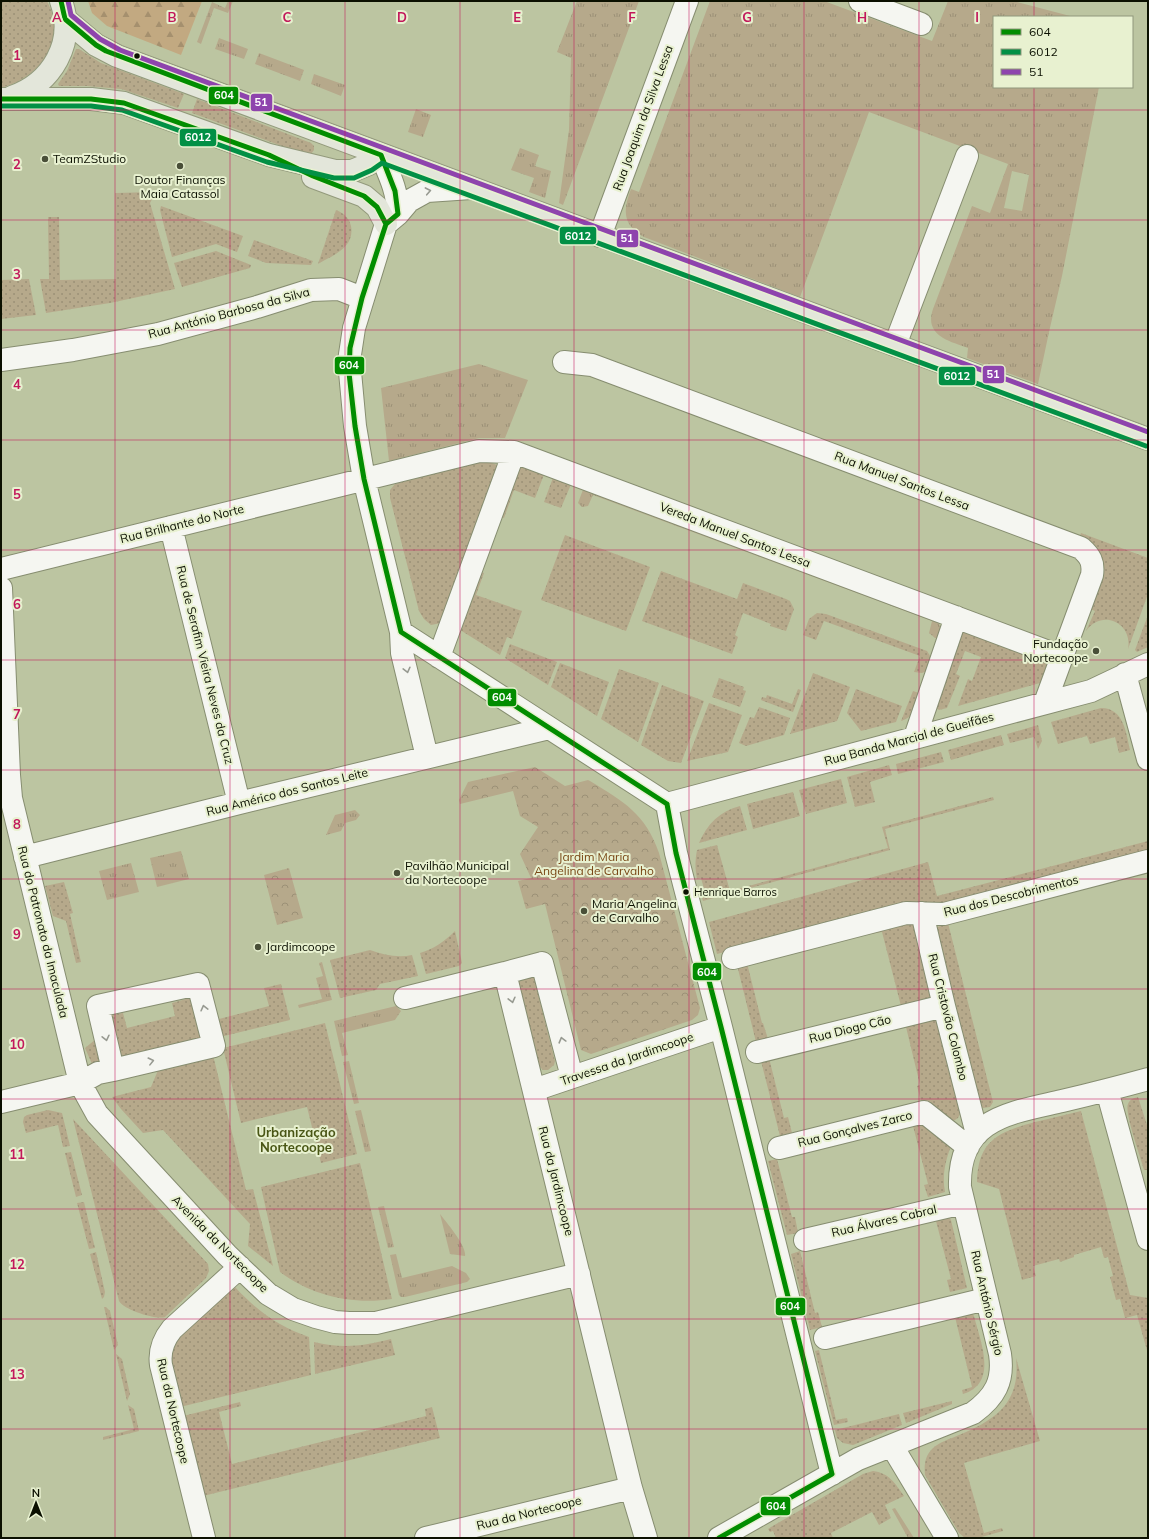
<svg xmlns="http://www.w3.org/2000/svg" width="1149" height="1539" font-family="Mulish,sans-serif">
  <defs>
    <pattern id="grass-tufts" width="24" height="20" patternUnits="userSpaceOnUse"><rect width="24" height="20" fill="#b6a98b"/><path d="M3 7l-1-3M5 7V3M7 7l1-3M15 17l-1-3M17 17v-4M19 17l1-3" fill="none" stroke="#9b9076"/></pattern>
    <pattern id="forest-firs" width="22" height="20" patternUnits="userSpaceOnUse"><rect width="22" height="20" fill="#c2a981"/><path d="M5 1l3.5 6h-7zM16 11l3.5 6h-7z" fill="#a5906e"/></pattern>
    <pattern id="park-crowns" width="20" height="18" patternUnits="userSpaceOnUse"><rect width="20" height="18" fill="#b6a98b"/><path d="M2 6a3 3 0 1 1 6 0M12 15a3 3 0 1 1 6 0" fill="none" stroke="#9b9076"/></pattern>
    <pattern id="garden-dots" width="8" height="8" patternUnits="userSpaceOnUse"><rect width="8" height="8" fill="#b6a98b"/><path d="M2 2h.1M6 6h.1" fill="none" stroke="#9b9076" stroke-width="1.8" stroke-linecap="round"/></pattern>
  </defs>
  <rect width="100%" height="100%" fill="#bcc5a1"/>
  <path fill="url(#grass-tufts)" fill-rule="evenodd" d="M228,1h5l-5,12 -14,-5 -13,36 -4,-2 15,-40 13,6z
    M577,1h62l-76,204 -4,-2 10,-73 2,-72 -14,-6z
    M710,1h114l108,40 16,-40h65l61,16h-80v70h105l-37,189 -13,56 -11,52 -71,-26 1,-10c-20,-7 -44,-13 -35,-39l39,-103 18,7 18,-49 -139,-52 -69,185 -156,-60c-22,-12 -21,-27 -13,-48l8,3zM1012,171l17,4 -7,36 -18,-3z
    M219,38l29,11 -4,10 -29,-10z
    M259,53l45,17 -4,11 -45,-17z
    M314,74l31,11 -4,11 -30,-12z
    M416,109l15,6 -8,22 -15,-5z
    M520,148l19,7 -4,11 16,5 -6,27 -16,-6 5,-14 -23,-8z
    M479,364l49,16 -23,58h-26l-90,23 -8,-73z
    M584,487l353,133 4,8 -2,10h-4l-6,-5 3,-12 -339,-126 -5,11 -6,1 -4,-4z
    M355,810l5,5 -4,5 -11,3 -4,8 -15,4 9,-20z
    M181,851l8,28 -32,8 -7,-29z
    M131,863l8,29 -32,8 -8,-29z
    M322,962l10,38 -33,8 -1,-3 24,-6 -6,-21 7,-2 -4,-13z
    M396,1006l5,5 -6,9 -53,13 6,22 -6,1 -8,-35z
    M349,1061l10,42 -5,1 -11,-42z
    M361,1110l10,41 -6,1 -10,-41z
    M384,1206l10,41 -6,1 -10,-41z
    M440,1214c6,8 27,32 25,42l-15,-2z
    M396,1254l6,24 50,-12 14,7 4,6 -3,3 -62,15h-4l-2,-2 -9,-40z
    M895,1508l19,30h-6l-16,-29z"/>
  <path fill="url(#forest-firs)" d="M88,1h114l-21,54 -74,-29 -15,-13z"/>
  <path fill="url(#park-crowns)" d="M535,767l30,19 23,-6 2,1c34,21 55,32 69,72l41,155 -2,7 -6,5 -101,34 -10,-4 -36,-146 -19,5 -8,-28 13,-3 -11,-24 18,-27 -18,-11 -7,-25 -53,13 -1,-4 9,-18z
    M289,868l14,50 -26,7 -13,-50z"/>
  <path fill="url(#garden-dots)" d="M1,1h46c21,39 -7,77 -46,87z
    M76,49h3l22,14 83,31 -6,14 -57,-19 -34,-3h-28l-1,-2 9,-13z
    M197,99l114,44 3,3v4l-3,4 -5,1 -114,-42z
    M156,192l-6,11 25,86 -65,14 -64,10 -6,-34h9l-1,-62h11l1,63 56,-1 -1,-86z
    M161,206l82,30 -6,16 -21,-8 -44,13 -12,-47z
    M336,210c8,3 13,8 15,16 4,22 -18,29 -33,38z
    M254,240l59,21 -2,4 -45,-2 -18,-7z
    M216,251l35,14 -1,3 -68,19 -8,-24z
    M29,279l7,36 -35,4v-39z
    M486,461l14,5 -59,157 -10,2 -7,-6 -5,-8 -29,-113v-8l5,-6z
    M519,462l26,10 -10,26 -21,-8 -10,28 -6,-2z
    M554,475l18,7 -11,26 -17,-6z
    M1081,533l67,25v36l-20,55c5,-26 -26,-41 -42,-18l9,-20 -5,-2 13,-37c1,-16 -7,-30 -23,-36z
    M565,535l85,32 -24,64 -85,-31z
    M479,571l5,2 -8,22 46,16 -10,28 -5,-2 -7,18 -43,-27z
    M661,571l76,28 6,-16 43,16 4,2 4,8 -8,22 -16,-5 1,-2 -28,-11 -8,22 3,2 -6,17 -90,-33z
    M817,613l9,1 101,37 5,8 -5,12 -5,2 -8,-1 6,-16 -96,-35 -8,19 -13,-5 6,-16z
    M1148,615v32l-11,5 -2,-2z
    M962,630l84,33v7l-6,13 -82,23 10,-27 4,2 9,-24 -16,-6 -9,23 4,2 -13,32 -8,2 -3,-2z
    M510,644l47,18 -9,23 -43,-27z
    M560,663l49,19 -12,34 -46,-29z
    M619,669l40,14 -21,59 -37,-23z
    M813,673l37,14 -13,34 -47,13z
    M719,678l25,9 -1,3 3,1 -6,16 -28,-10z
    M662,685l42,16 -23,62 -13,-2 -27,-16z
    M798,689l3,1 -8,22 -32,-12 1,-3 4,1 1,-3 25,9z
    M856,689l46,17 -6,16 -35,9 -14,-18z
    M913,691l6,2c-3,14 -3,23 -18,28z
    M709,703l33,12 -14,37 -41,9z
    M759,707l31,11 -6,17 -38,11 -7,-3 11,-26 4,1z
    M1101,708c23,0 25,25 29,42l-11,3 -4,-16 -25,7 -3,-8 -29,8 -7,-22z
    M1038,725l4,16 -4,8 -4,-12 -24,6 -3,-9z
    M1001,735l3,10 -53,15 -3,-10z
    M941,752l3,10 -46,12 -2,-10z
    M889,765l3,10 -22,7 5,20 -20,5 -8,-30z
    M841,779l6,24 -41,11 -7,-24z
    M793,792l7,24 -47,13 -6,-25z
    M993,797l1,3 -109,29 5,21 -187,51 -1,-3 4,-2 -5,-18 -4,1c-2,-10 -2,-19 0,-29l20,-5 13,46 158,-43 -6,-21z
    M740,806l7,24 -48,13c8,-19 21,-32 41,-37z
    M1148,841l-1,9 -207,54 -30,-1 -193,51 -8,-32 219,-60 9,34z
    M64,882l9,31 -3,1 11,48 -5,1 -10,-42 -13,-5 -8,-30z
    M909,922l5,2 19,74 -31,12 -20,-78 -11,2 -1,-2z
    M948,923l45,179 -3,5 -7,1 -3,-3 -45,-177z
    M455,931l7,32 -3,3 -33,8 -6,-21c14,-4 25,-12 35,-22z
    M370,950c14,5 28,8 42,5l6,21 -38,8 -4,6 -36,8 -10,-38z
    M747,963l15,60h1l5,16 -12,3 -19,-77z
    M519,976h14l1,2 21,83 -1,4 -6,5h-5l-5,-5 -21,-83z
    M281,984l9,36 -70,17 -7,-26 3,-1 3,9 50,-13 -5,-18z
    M193,997l11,44 -86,21 -12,-46 17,-3 4,15 48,-12 -3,-13z
    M937,1017l24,95 -3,6 -3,2 -3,1 -7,-1 -24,-19 -4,-15 3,-1 -14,-58z
    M325,1023l32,131 -36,9 -14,-56 -66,16 -18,-75z
    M96,1039l9,21 -13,4 -7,-16z
    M212,1051l34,139 7,-1 20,77 -25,-20 2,-22 -87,-94 -20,3 -22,-24 -9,-12 39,-10 10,-24z
    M769,1058l15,60 4,-1 4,16 -12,3 -19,-75z
    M1138,1097l10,31v42h-4c-3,-12 -20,-58 -16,-66 2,-5 6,-6 10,-7z
    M48,1110l14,3 8,33 -7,1 -5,-22 -32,8 -3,-11 1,-5 3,-2z
    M1081,1111l49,184 18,3v56l-11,-39 -12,3 -5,-19 -4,1 -6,-23 3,-1 -5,-19 -4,1 -3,-11 -27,8v2l-14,5 -1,-3 -26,7 3,10 -14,4 -23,-91 -22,-7c1,-42 22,-50 58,-60 16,-4 31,-7 46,-11z
    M73,1119l135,145 1,7 -3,7 -41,39c-9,3 -41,-7 -46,-16z
    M922,1120l29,26c-6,16 -9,30 -6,46l-17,5 -4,-12 4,-1 -15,-58z
    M71,1152l11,43 -6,2 -11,-44z
    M777,1159l15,58h3l3,16 -11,2 -19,-74z
    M360,1163l32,136c-39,6 -80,-3 -112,-27l-19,-85z
    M84,1202l11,46 -6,1 -12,-46z
    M948,1216l3,4 16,68 -17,4 -3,-12 4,-1 -15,-58z
    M800,1251l15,62 3,-1 4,15 -12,3 -19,-76z
    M96,1252l9,40 -1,5 -2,2 -12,-45z
    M235,1287c21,23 44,40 74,50l2,38 -131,32 -11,-52 9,-18z
    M104,1307h2l4,4 8,34 -4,5z
    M972,1313l2,3c6,25 25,67 -11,78l-1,-4 10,-3 -17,-70z
    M391,1339l4,16 -80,19 -1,-32c28,7 50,4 77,-3z
    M819,1350l17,70 11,-2 1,4 -14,3 -19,-74z
    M116,1354l6,5 8,35 -3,7z
    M1016,1358l24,83 -76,22 20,70 18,-5 1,3 -25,7h-13l-6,-5 -34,-58c-1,-10 0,-19 7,-26 7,-7 18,-10 27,-14 36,-15 62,-32 57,-77z
    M952,1401v3l-46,19 -3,-10z
    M240,1402l1,4 -22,6 13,52 194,-48 -1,-7 7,-2 8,31 -237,58 -20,-80z
    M128,1405l6,4 5,22 -36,9v-3l31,-8z
    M899,1414l3,11 -49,20 -10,-2 -6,-5 -2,-8z
    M873,1471c16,2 22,12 31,25l-19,9 6,13 -12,7 -7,-13 -41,21 2,5h-57l-3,-7 -3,1 -2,-3 3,-2 92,-53z"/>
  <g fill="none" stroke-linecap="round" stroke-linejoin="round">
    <g stroke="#868d70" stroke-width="24">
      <path id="minor" d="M860,1l61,23
        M381,155c8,19 17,37 17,59
        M600,236l87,-235
        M895,345l72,-189
        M1,360l72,-10 85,-16 99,-27 54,-17 28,-1 23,9
        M564,362l28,3 489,183c9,8 13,14 11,27l-47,128
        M171,527l68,276
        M1,569l478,-118 35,1 548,205
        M1,588l8,187 2,23 69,285 18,-10 15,-3 101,-24 -16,-62 -100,22 15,64
        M401,632l266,172
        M439,657l75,-205
        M1125,674l23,85
        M915,737l41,-120
        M427,757l-25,-104 -1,-21 -37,-153 -9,-53 -6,-65 5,-33 32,-104 12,-10 11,-13 18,-10 44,-3
        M667,804l9,49 45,174 111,447
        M667,804l424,-113 57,-27
        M25,857l214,-54 310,-75
        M922,913l22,93 33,128
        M733,958l173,-45 38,1 204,-53
        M405,998l100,-25
        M757,1052l187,-46
        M572,1077l-30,-114 -37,10 126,515 15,50
        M534,1090l187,-63
        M1107,1090l41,149
        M1,1102l79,-19 17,31 130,141 41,39 25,15 23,8 19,5 14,1h27l203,-49
        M779,1148l145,-36 44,35
        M805,1240l158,-37
        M825,1338l161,-39
        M892,1446l55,92
        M204,1538l-43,-173c-2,-14 2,-25 11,-36l68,-62
        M426,1538l205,-50
        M719,1538l139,-79 115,-46c22,-16 31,-32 27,-59l-40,-167c-2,-69 50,-74 102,-86 29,-7 57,-14 86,-22"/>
    </g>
    <g stroke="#939a7c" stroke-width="24">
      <path id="major" d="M65,19l31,26 21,11 1031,383
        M12,97c40,-14 64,-54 49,-96
        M1,99h90l33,4 145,52 66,16h17l17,-7 12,-9
        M313,177l51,19 13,11 9,17"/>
    </g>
    <use href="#minor" stroke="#f5f6f1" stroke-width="22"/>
    <use href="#major" stroke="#e3e6da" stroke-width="22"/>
    <g stroke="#e8f1d0" stroke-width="8">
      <path id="bus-1" d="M61,1l4,18 31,26 10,6 275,104 14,36 3,23 -12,10 -24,74 -12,50 -1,25 6,53 9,53 37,153 266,172
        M1,99h90l33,4 145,52 44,21 51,20 13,11 9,17
        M667,804l9,49 45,174 111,447
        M719,1538l113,-64"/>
    </g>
    <g stroke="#e8f1d0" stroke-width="8">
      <path id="bus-2" d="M1,106h90l31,4 145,52 67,16h20l18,-8 10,-7 764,283"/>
    </g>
    <g stroke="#e8f1d0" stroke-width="8">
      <path id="bus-3" d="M68,1l3,14 29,24 20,11 1028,382"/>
    </g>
    <use href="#bus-1" stroke="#028d00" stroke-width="5"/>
    <use href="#bus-2" stroke="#029045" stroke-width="5"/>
    <use href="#bus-3" stroke="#8e44ad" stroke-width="5"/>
  </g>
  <defs><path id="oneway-chevron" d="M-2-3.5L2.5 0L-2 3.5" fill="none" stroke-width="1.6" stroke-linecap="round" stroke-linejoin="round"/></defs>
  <g stroke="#979a91">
    <use href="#oneway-chevron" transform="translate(428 191) rotate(-11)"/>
    <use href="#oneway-chevron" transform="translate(407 670) rotate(76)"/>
    <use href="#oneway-chevron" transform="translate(512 1000) rotate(76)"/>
    <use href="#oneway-chevron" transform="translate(204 1008) rotate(-104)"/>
    <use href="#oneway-chevron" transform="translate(106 1038) rotate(77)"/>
    <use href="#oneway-chevron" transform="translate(562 1040) rotate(-105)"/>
    <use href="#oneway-chevron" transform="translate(151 1061) rotate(-14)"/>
  </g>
  <path fill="none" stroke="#c2185b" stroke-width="1" stroke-opacity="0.55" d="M115,1v1537M230,1v1537M345,1v1537M460,1v1537M574,1v1537M689,1v1537M804,1v1537M919,1v1537M1034,1v16M1034,87v1451M1,110h1147M1,220h1147M1,330h1147M1,440h1147M1,550h1147M1,660h1147M1,770h1147M1,879h1147M1,989h1147M1,1099h1147M1,1209h1147M1,1319h1147M1,1429h1147"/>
  <g fill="#0b1000" stroke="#e8f1d0" stroke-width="1.5">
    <circle cx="137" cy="56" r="3.5"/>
    <circle cx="686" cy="892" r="3.5"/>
  </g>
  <g fill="#494f38" stroke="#e8f1d0" stroke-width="1.5">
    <circle cx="45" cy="159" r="4"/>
    <circle cx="180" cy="166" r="4"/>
    <circle cx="1096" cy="651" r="4"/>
    <circle cx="397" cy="873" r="4"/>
    <circle cx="584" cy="911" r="4"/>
    <circle cx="258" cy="947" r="4"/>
  </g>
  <g text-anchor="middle" stroke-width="4" stroke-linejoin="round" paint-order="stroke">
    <g font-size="11" fill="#0b1000" stroke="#e8f1d0" text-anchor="start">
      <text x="694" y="896">Henrique Barros</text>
    </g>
    <g font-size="12" fill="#0b1000" stroke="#e8f1d0">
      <text transform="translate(643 118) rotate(-70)" y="4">Rua Joaquim da Silva Lessa</text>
      <text transform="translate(229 313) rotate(-15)" y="4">Rua António Barbosa da Silva</text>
      <text transform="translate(902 481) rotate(21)" y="4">Rua Manuel Santos Lessa</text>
      <text transform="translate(182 524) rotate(-14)" y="4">Rua Brilhante do Norte</text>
      <text transform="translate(735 535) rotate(21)" y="4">Vereda Manuel Santos Lessa</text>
      <text transform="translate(205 665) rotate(76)" y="4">Rua de Serafim Vieira Neves da Cruz</text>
      <text transform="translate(909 739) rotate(-15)" y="4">Rua Banda Marcial de Gueifães</text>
      <text transform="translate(287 792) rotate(-14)" y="4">Rua Américo dos Santos Leite</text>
      <text transform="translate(1011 896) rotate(-14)" y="4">Rua dos Descobrimentos</text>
      <text transform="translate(43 932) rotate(76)" y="4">Rua do Patronato da Imaculada</text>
      <text transform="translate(948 1017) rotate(76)" y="4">Rua Cristovão Colombo</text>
      <text transform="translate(850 1029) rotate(-14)" y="4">Rua Diogo Cão</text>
      <text transform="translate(627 1059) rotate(-19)" y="4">Travessa da Jardimcoope</text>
      <text transform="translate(855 1129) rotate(-14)" y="4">Rua Gonçalves Zarco</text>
      <text transform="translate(556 1181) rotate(76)" y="4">Rua da Jardimcoope</text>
      <text transform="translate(884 1221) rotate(-13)" y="4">Rua Álvares Cabral</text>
      <text transform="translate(220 1244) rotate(45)" y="4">Avenida da Nortecoope</text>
      <text transform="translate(987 1303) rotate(77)" y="4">Rua António Sérgio</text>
      <text transform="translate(173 1411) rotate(77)" y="4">Rua da Nortecoope</text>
      <text transform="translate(529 1513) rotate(-14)" y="4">Rua da Nortecoope</text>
    </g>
    <g font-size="12" fill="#0b1000" stroke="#e8f1d0" text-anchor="start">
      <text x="53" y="163">TeamZStudio</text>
      <text x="180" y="184" text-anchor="middle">Doutor Finanças<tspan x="180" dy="14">Maia Catassol</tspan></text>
      <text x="1088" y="648" text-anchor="end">Fundação<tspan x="1088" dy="14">Nortecoope</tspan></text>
      <text x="405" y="870">Pavilhão Municipal<tspan x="405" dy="14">da Nortecoope</tspan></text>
      <text x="592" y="908">Maria Angelina<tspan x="592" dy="14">de Carvalho</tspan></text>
      <text x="266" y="951">Jardimcoope</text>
    </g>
    <g font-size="12" fill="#794715" stroke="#e8f1d0">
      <text x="594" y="861">Jardim Maria<tspan x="594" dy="14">Angelina de Carvalho</tspan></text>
    </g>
    <g font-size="13" font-weight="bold" fill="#495615" stroke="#e8f1d0">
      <text x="296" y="1137">Urbanização<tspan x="296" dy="15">Nortecoope</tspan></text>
    </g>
  </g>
  <g font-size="13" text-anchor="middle" font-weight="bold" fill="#c2185b" stroke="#e8f1d0" stroke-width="4" stroke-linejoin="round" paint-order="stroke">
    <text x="57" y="22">A</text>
    <text x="172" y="22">B</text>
    <text x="287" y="22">C</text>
    <text x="402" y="22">D</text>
    <text x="517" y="22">E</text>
    <text x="632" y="22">F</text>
    <text x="747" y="22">G</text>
    <text x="862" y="22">H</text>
    <text x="977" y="22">I</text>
    <text x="17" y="60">1</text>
    <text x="17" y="169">2</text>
    <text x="17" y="279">3</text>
    <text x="17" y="389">4</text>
    <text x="17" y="499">5</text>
    <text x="17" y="609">6</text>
    <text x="17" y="719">7</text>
    <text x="17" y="829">8</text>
    <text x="17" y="939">9</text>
    <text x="17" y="1049">10</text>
    <text x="17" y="1159">11</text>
    <text x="17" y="1269">12</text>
    <text x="17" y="1379">13</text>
  </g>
  <g stroke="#e8f1d0" stroke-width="1.5">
    <rect x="208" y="86" width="31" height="19" rx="4" fill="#028d00"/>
    <rect x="250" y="93" width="23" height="19" rx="4" fill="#8e44ad"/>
    <rect x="179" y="128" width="38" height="19" rx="4" fill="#029045"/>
    <rect x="559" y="226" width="38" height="19" rx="4" fill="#029045"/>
    <rect x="616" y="229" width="23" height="19" rx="4" fill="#8e44ad"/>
    <rect x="334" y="356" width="31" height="19" rx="4" fill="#028d00"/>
    <rect x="982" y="365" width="23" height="19" rx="4" fill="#8e44ad"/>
    <rect x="938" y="366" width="38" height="20" rx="4" fill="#029045"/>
    <rect x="487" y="688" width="30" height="19" rx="4" fill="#028d00"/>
    <rect x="692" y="962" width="30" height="19" rx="4" fill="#028d00"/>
    <rect x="775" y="1297" width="31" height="19" rx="4" fill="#028d00"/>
    <rect x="760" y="1496" width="31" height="20" rx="4" fill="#028d00"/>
  </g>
  <g font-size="11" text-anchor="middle" font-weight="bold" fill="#fff">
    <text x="224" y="99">604</text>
    <text x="261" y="106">51</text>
    <text x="198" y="141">6012</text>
    <text x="578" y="240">6012</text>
    <text x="627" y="242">51</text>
    <text x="349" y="369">604</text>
    <text x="993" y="378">51</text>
    <text x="957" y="380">6012</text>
    <text x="502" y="701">604</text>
    <text x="707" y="976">604</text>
    <text x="790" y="1310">604</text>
    <text x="776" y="1510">604</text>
  </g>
  <rect width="1149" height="1539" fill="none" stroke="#0b1000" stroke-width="4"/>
  <rect x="993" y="16" width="140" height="72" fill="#e8f1d0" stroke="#90977d"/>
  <rect x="1001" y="29" width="20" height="6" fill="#028d00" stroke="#90977d"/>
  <text x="1029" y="36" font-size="12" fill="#0b1000">604</text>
  <rect x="1001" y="49" width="20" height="6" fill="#029045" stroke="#90977d"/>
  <text x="1029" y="56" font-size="12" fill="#0b1000">6012</text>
  <rect x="1001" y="69" width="20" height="6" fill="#8e44ad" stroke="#90977d"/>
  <text x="1029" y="76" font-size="12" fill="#0b1000">51</text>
  <g transform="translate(36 1503)" stroke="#e8f1d0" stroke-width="3" paint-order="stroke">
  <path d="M0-3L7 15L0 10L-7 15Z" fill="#0b1000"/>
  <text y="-6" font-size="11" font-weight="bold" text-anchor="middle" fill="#0b1000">N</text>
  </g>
</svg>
